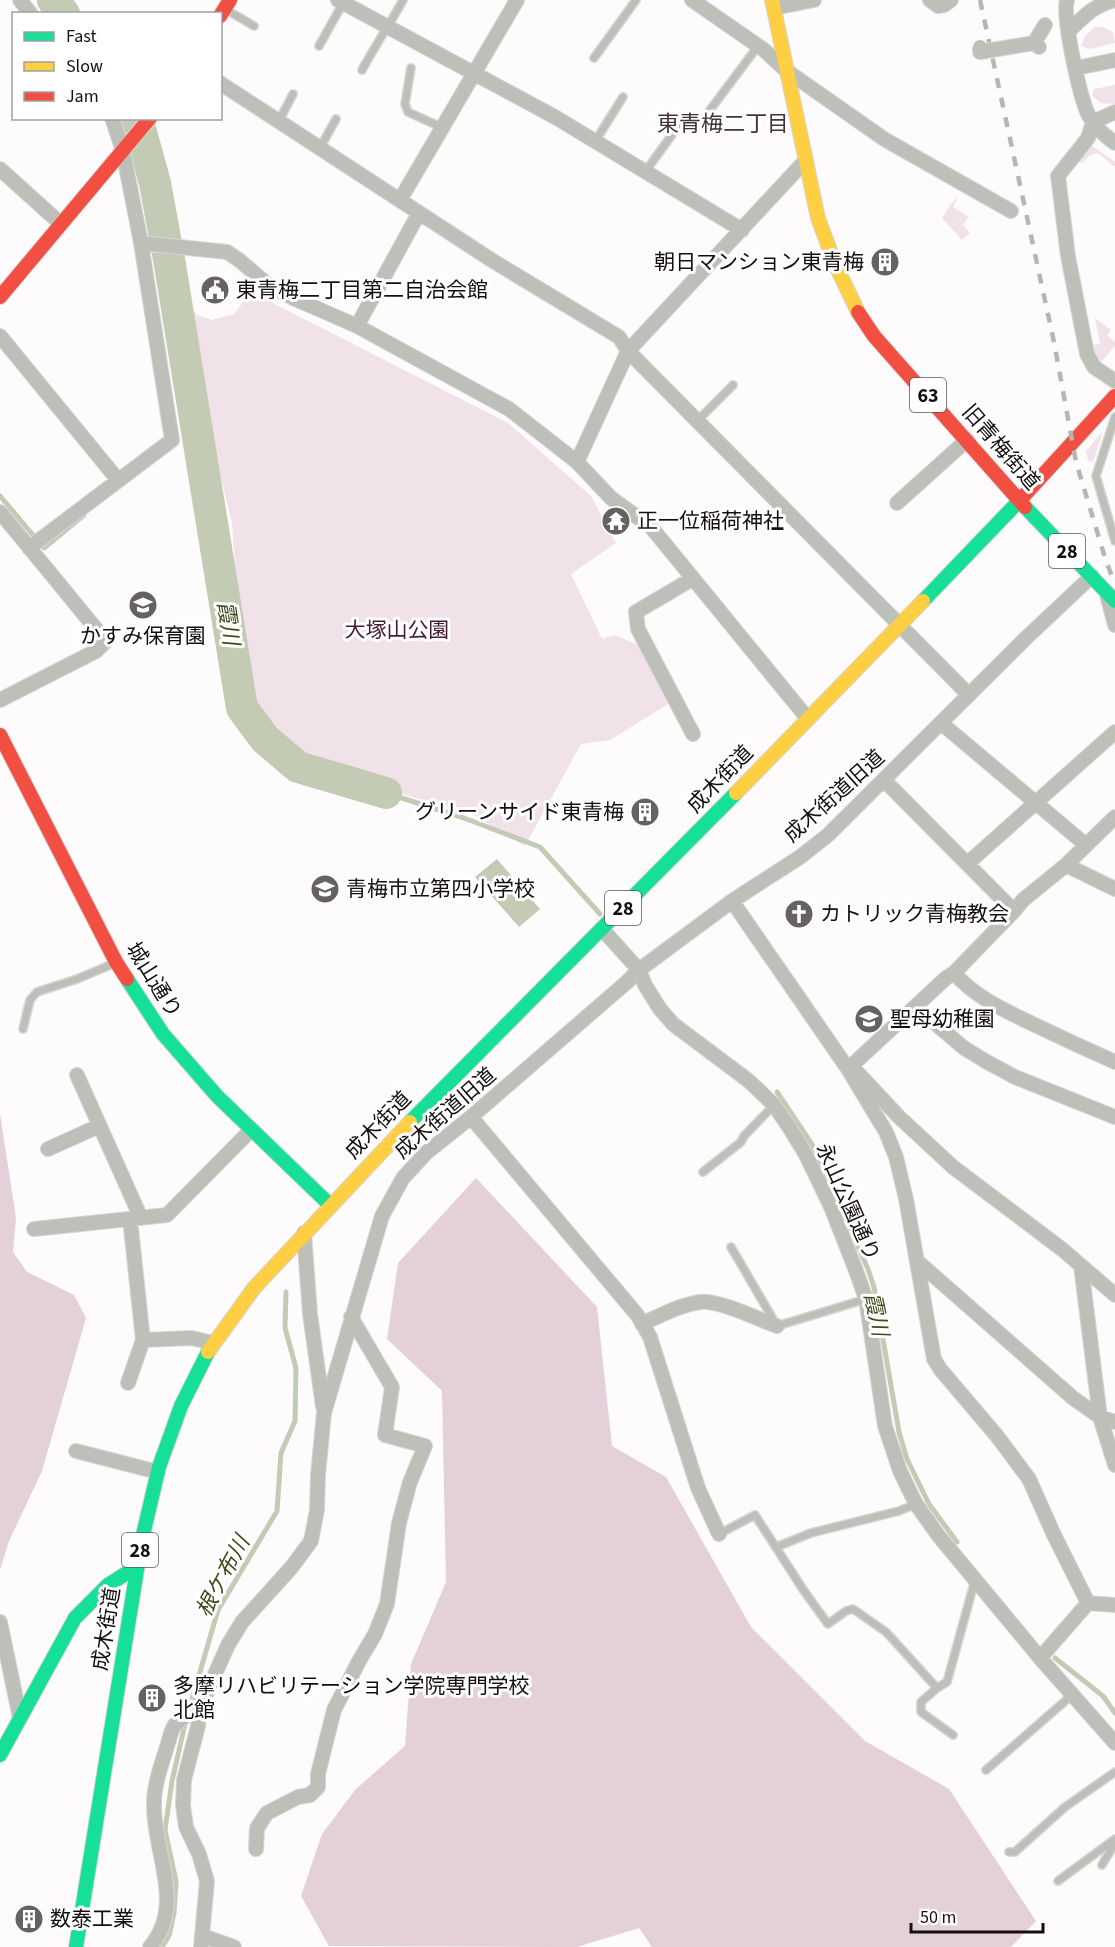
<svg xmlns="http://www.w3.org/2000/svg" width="1115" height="1947" font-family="'Source Sans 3','Noto Sans JP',sans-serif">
  <rect width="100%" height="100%" fill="#fdfbfc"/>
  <path fill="#f1e1e8" d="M1095,27h8l10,5 2,11 -25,6 -9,-3 4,-10z
    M1115,85v19l-14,-1 -9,-7 2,-7z
    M1091,145l24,17v5l-17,-14 -8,2 -8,8 -4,-3z
    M959,195l-6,12 16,10 -6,8 7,8 -8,7 -20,-22 6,-10z
    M251,292l257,131 83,73 25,47 -45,31 31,65 12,-4 28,11 26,58 -58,36 -29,4 -56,102 -57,-34 -178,-48 -25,-25 -20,-33 -13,-183 -54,-220 9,-2 10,14 15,5 22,-6z
    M1095,318l16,12 -4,5 8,7v4l-14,16 -6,-8 -2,-9 7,-1z
    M1103,431l-10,31 -5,-2 -2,-9z"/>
  <path fill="#e4d0d9" d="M0,1114l16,104 -3,34 14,20 47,23 12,23 -44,153 -33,70 -9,29z
    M476,1178l121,129 15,139 54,31 85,150 114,114 84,48 87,132 -25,26h-359l-13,-19 -62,19 -248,-1 -28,-50 21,-62 34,-45 49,-43 6,-82 35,-82 -4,-191 -55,-52 11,-76z"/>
  <path fill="#c4cbb5" d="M497,859l43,50 -21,18 -44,-50z"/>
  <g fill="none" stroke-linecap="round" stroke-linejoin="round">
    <path stroke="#c4cbb5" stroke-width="5" d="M0,496l44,52 40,-33
      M386,793l78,25 76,29 60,67
      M777,1092l36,54 55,123 6,18 25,145 8,27 22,45 28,38
      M1055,1658l48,38 12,17
      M190,1706l28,-96 59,-99 4,-58 14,-32 1,-53 -11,-40 1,-36
      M162,1947l7,-11 5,-23 2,-32 -11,-51 7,-49 14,-61"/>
    <path stroke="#c4cbb5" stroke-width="32" d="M53,0l11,14
      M137,118l18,65 15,82 72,443 23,31 33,28 88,26"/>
    <g stroke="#d8d5d6" stroke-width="10">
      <path id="lane" d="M225,9l29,17
        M319,46l24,-43
        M594,58l42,-58
        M411,68l-6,36 3,8 35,16
        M362,70c13,-24 28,-46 41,-70
        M279,121l14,-27
        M701,122l57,-76
        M596,140l27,-43
        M320,148l16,-29
        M645,172l37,-51
        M1115,417l-19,59 19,65
        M697,421l36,-36
        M23,1029l7,-29 7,-8 40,-13 38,-16
        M703,1172l38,-30 3,-6 30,-31
        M731,1247l46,79 89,-27
        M719,1534l36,-19 49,76 24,33 18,-13 7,-2 33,23 51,56 10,-6 28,-102
        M776,1547l35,-14 88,-22 17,-7
        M937,1688l-16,14v10l32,23
        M986,1770l86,-75
        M1009,1852h6l50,-45 50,-35
        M1102,1865l13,-22
        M1058,1881l57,-42"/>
    </g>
    <g stroke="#d8d5d6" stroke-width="16">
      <path id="street" d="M20,0l11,14
        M338,0l217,117 187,113
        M692,0l72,50 23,21 97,68 127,72
        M930,0l8,6 6,-1 7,-5
        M1067,0c-5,16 13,99 22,116 6,11 16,20 26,27
        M774,8l40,-8
        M1068,32c15,-15 26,-27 47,-32
        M1039,47l-5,-4 11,-18
        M1076,68l39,-8
        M220,83l273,178 126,76 9,14 341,344
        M1115,112l-22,10 -5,16 -30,38 10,80 19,98 7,13 21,14
        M0,169l61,55
        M400,200l117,-200
        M141,243l86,9 12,8 27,23 27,15 64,28 152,83 68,53 34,36 40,29 157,192
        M357,326l62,-113
        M0,336l118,144
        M577,462l51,-111 177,-190
        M897,503l70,-63
        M0,512l106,129 -10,10 -96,49
        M29,548l143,-108 -31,-197 -18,-92 -11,-33
        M692,579l-56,33 2,17 55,105
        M1107,595l8,30
        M941,723l145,122
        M884,780l130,131 -60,62c22,25 52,38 81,52 27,13 53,25 80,37
        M968,863l147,-131
        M1066,865l49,24
        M732,901l116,168 38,63 10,25 10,42 28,160 6,10 57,67 32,43 25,56 34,68
        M1014,911l9,-11 43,-35 49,-48
        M602,929l37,41 6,15 15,24 13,15 76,57 25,24 15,22 16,26 26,54 24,61 11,31 19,127 15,45 16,33 22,31 102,123 75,85
        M916,1007l48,41 23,14 28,15 100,40
        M848,1069l98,-91 8,-5
        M856,1071l43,46 54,50 110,83 52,45
        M77,1075l64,143
        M471,1117l167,199 12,21 48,151 21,46
        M48,1149l51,-23
        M34,1229l133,-14 84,-85
        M304,1233l6,81 13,93
        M917,1261l156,137 27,19 15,5
        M1081,1266l19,151 15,48
        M642,1324c19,-9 38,-19 58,-22 19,-2 58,17 77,24
        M143,1340l49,-2 21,5
        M128,1383l15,-43 -13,-121
        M76,1451l82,21
        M0,1622l20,96
        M1040,1658l48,-55 27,2
        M200,1702l-2,24 -14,54 -1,25 3,22 13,27 8,27 -6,66
        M256,1849l1,-21 10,-15 31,-16 12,-2 8,-8v-13l16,-64 25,-49 16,-27 12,-30 12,-81 11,-41 15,-36 -40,-11 7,-48 -41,-70
        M203,1936l31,11
        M150,1947c36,-43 3,-94 4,-143 0,-24 11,-48 17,-71l3,-7 26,-24 7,-10 21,-47 14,-23 49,-54 20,-27 6,-31 1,-35 6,-62 58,-197 21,-38 23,-25 45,-36 156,-135 12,-12 93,-69 68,-44 28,-22 198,-197 66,-62"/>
    </g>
    <g stroke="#d8d5d6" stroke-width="16">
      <path id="fast" d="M1025,507l90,94
        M923,601l97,-101
        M127,979l36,55 54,62 113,109
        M410,1122l326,-329
        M0,1755l75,-137 33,-33 30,-19
        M76,1947l66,-408 17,-72 22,-61 27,-54"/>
    </g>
    <g stroke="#d8d5d6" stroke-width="16">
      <path id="slow" d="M772,0l46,218 17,46 23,48
        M736,793l187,-192
        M208,1352l46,-64 156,-166"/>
    </g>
    <g stroke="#d8d5d6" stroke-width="16">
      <path id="jam" d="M220,16l10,-16
        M0,297l150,-179
        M858,312l16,24 151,171
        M1020,500l95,-104
        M0,735l116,227 11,17"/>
    </g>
    <use href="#lane" stroke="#bdc0b8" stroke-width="7"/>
    <use href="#street" stroke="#bdc0b8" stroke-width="14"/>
    <use href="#fast" stroke="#16e098" stroke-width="14"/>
    <use href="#slow" stroke="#ffcf43" stroke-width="14"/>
    <use href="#jam" stroke="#f24e42" stroke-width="14"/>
    <path stroke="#b6b6b1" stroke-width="4.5" stroke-dasharray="10 10" stroke-linecap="butt" d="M980,0l74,342 22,120 30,99 9,23"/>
    <g stroke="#d8d5d6" stroke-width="16" stroke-linecap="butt">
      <path id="street-bridge" d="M980,47v5l54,-9"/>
    </g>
    <use href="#street-bridge" stroke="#bdc0b8" stroke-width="14"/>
  </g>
  <defs>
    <g id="building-disc" transform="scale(1.5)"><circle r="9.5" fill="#666163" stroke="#fff"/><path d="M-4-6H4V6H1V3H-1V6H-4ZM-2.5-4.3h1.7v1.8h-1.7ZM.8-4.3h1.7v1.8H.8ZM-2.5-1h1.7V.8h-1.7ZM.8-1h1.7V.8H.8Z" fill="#fff"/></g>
    <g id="civic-disc" transform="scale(1.5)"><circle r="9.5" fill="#666163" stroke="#fff"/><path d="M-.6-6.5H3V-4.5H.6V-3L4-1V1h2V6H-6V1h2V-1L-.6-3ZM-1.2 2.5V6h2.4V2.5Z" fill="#fff"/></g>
    <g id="temple-disc" transform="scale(1.5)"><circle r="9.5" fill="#666163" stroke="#fff"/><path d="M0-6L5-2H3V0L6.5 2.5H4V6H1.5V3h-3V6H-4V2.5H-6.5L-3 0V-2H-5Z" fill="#fff"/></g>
    <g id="school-disc" transform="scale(1.5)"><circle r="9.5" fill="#666163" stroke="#fff"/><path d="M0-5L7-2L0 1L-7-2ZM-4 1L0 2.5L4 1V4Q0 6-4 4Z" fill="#fff"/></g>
    <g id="church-disc" transform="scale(1.5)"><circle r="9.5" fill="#666163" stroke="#fff"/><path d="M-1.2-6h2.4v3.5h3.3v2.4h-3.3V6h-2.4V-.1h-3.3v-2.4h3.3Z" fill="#fff"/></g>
  </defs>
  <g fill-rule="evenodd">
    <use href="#building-disc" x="885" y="262"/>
    <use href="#civic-disc" x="215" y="290"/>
    <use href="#temple-disc" x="616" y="521"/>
    <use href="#school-disc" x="143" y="605"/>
    <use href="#building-disc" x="645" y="812"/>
    <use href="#school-disc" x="325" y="889"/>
    <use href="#church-disc" x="799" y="914"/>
    <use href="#school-disc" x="869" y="1019"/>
    <use href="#building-disc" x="152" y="1698"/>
    <use href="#building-disc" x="29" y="1919"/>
  </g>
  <g text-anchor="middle" stroke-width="6" stroke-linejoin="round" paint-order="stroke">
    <g fill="#fff" stroke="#5a5658" stroke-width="1.5">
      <rect x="910" y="378" width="36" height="34" rx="4.5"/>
      <rect x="1049" y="534" width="36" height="34" rx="4.5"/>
      <rect x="605" y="891" width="36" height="34" rx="4.5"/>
      <rect x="122" y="1533" width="36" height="34" rx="4.5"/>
    </g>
    <g font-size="20" font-weight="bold" fill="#140e11">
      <text x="928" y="402">63</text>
      <text x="1067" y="558">28</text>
      <text x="623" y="915">28</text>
      <text x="140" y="1557">28</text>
    </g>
    <g font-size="21" fill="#140e11" stroke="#fff" text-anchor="start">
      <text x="864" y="269" text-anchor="end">朝日マンション東青梅</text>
      <text x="236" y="297">東青梅二丁目第二自治会館</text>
      <text x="637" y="528">正一位稲荷神社</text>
      <text x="143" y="643" text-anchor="middle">かすみ保育園</text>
      <text x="624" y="819" text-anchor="end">グリーンサイド東青梅</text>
      <text x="346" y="896">青梅市立第四小学校</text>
      <text x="820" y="921">カトリック青梅教会</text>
      <text x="890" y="1026">聖母幼稚園</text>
      <text x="173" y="1693">多摩リハビリテーション学院専門学校<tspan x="173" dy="24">北館</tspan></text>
      <text x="50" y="1926">数泰工業</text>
    </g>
    <g font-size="21" fill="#140e11" stroke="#fff">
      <text transform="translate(1001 447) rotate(49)" y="7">旧青梅街道</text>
      <text transform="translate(720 779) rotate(-46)" y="7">成木街道</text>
      <text transform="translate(834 796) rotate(-42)" y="7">成木街道旧道</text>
      <text transform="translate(154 980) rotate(58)" y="7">城山通り</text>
      <text transform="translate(445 1113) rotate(-41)" y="7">成木街道旧道</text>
      <text transform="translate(378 1125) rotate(-46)" y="7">成木街道</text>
      <text transform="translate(848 1202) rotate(66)" y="7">永山公園通り</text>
      <text transform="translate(106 1629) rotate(-81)" y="7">成木街道</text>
    </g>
    <g font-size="21" fill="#481b35" stroke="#fff">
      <text x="397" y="637">大塚山公園</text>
    </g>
    <g font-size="22" fill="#42323a" stroke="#fff">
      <text x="723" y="131">東青梅二丁目</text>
    </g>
    <g font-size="22" font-style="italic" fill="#3c4b18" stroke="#fff">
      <text transform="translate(229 623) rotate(81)" y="8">霞川</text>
      <text transform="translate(877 1314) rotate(78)" y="8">霞川</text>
      <text transform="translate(222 1576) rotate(-62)" y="8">根ケ布川</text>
    </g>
  </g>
  <rect x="12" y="12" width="210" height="108" fill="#ffffff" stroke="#a19fa0" stroke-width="1.5"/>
  <rect x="24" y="32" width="30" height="9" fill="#16e098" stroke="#a19fa0" stroke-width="1.5"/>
  <text x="66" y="42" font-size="18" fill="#140e11">Fast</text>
  <rect x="24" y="62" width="30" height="9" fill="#ffcf43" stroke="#a19fa0" stroke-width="1.5"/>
  <text x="66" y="72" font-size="18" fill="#140e11">Slow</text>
  <rect x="24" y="92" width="30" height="9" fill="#f24e42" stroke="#a19fa0" stroke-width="1.5"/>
  <text x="66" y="102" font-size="18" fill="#140e11">Jam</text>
  <path d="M911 1923v9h132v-9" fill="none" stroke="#140e11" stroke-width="3"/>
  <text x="920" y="1923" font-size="18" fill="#140e11" stroke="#ffffff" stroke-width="4.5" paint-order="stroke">50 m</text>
</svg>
